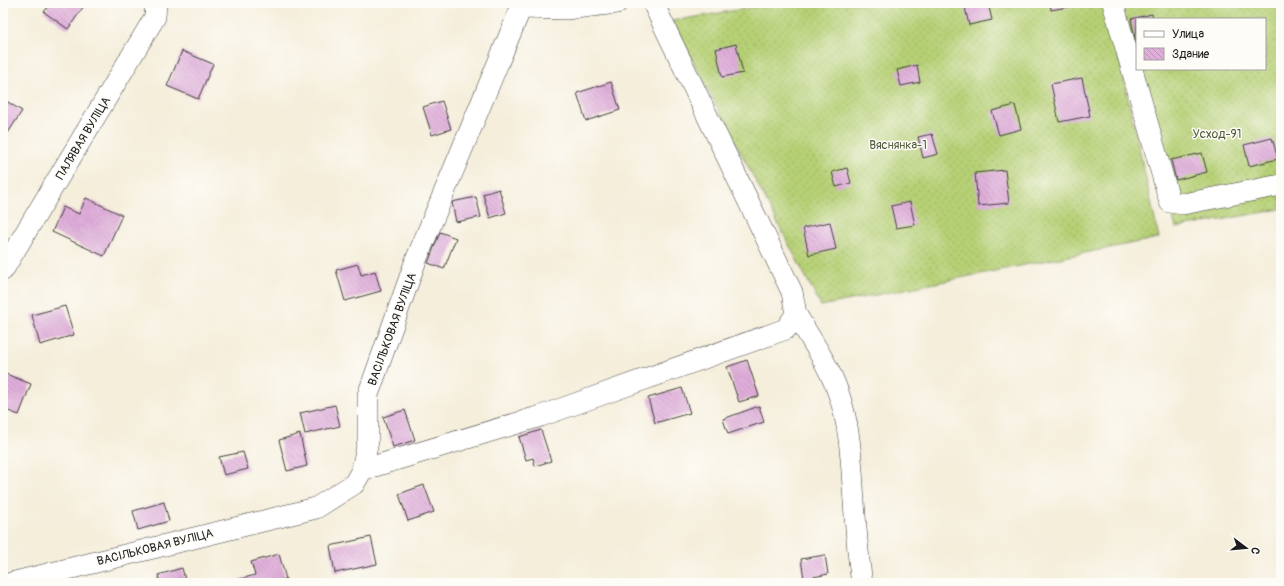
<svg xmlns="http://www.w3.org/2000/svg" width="1284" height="586" font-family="Pangolin,sans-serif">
  <defs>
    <pattern id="garden-dots" width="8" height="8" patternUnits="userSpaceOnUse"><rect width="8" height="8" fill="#b6d075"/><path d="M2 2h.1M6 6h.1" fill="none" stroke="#9cb265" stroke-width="1.8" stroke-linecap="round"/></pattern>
    <pattern id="building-back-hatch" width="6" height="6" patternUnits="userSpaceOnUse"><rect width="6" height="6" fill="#dfadda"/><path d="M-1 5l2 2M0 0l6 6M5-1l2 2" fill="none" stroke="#bf94ba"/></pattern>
  </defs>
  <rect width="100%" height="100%" fill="#fdfcf7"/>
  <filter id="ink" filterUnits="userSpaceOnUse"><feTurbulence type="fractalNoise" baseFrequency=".025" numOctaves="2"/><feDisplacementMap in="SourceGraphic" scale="8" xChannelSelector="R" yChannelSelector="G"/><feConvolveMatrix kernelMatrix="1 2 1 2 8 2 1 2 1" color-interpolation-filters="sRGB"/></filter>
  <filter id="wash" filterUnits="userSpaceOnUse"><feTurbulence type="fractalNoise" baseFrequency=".012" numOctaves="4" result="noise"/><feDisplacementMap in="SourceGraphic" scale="16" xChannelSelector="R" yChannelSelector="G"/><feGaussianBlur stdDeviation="0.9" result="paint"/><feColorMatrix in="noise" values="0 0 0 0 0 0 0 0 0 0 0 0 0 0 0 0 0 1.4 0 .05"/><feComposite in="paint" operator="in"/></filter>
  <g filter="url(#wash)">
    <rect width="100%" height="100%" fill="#f5eedb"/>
    <path fill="url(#garden-dots)" stroke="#697648" fill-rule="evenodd" d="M778,3h329l52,235 -338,68 -149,-285z
      M1117,3h164v206l-105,19zM1137,19h128v50h-128z"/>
    <g id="blocks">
      <path fill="url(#building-back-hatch)" d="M51,3h35l-18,26 -24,-17z
        M964,3h24l4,17 -23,5z
        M1050,3h29v2l-28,5z
        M1152,14l1,5h-16l-1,24 -5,-24z
        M736,44l7,29 -21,4 -6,-28z
        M182,51l31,13 -15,35 -31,-13z
        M917,65l3,17 -19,4 -4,-16z
        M1082,78l8,38 -31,6 -8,-38z
        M611,82l9,28 -34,11 -9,-28z
        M3,99l19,12 -16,25 -3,-2z
        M442,101l9,28 -19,6 -9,-28z
        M1015,105l6,24 -22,6 -7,-24z
        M932,134l6,20 -15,4 -5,-21z
        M1272,138l6,21 -29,7 -5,-21z
        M1202,153l5,19 -31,8 -5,-20z
        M847,168l4,15 -15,4 -4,-15z
        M1005,170l4,33 -31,3 -3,-33z
        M499,189l7,24 -16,5 -7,-24z
        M476,197l5,20 -25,5 -4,-20z
        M86,198l36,17 -18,41 -52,-24 11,-25 16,7z
        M910,202l5,23 -19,3 -5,-22z
        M830,222l6,27 -27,6 -6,-27z
        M440,232l16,6 -12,31 -16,-6z
        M358,264l3,11 14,-4 6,20 -36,10 -9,-31z
        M65,306l9,29 -34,10 -8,-30z
        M747,360l12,36 -20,6 -12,-35z
        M6,374l25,10 -12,31 -16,-6v-27z
        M682,388l8,25 -35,10 -7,-25z
        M335,405l5,21 -35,8 -5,-21z
        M759,406l5,16 -36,12 -5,-15z
        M405,410l10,30 -22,7 -10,-30z
        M541,430l10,31 -16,5 -2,-8 -7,2 -7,-23z
        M300,434l7,32 -20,5 -8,-31z
        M243,452l5,17 -24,6 -5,-18z
        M424,485l10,27 -26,9 -9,-27z
        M164,502l5,19 -31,9 -5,-19z
        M371,537l6,27 -42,9 -5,-27z
        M279,554l7,25 -15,4h-40l-1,-1 25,-7 -4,-13z
        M825,555l3,19 -24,5 -3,-20z
        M182,568l4,15h-26l-2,-8z"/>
    </g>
  </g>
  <g filter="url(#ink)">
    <use href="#blocks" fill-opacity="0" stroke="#3d3c39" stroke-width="1"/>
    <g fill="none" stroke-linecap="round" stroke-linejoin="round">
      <g stroke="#3d3c39" stroke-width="22">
        <path id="minor" d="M1113,3l57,199 13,2 98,-19
          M522,8l44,1 51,-6
          M3,270l152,-253 1,-14
          M796,314c15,26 32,50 42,78 11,30 13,62 15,94 2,32 4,65 9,97
          M362,470l179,-54 245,-87 10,-15 -4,-22 -139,-289
          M11,583l305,-75 38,-24 8,-14 6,-29v-46l48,-135 107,-257"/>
      </g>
      <use href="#minor" stroke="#fff" stroke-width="21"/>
    </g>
  </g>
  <g text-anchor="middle" stroke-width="3" stroke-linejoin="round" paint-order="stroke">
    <g font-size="12" fill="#525b3b" stroke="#fdfcf7">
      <text x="1217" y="138">Усход-91</text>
      <text x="898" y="149">Вяснянка-1</text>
    </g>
    <g font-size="12" fill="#1c1c1c" stroke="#fdfcf7">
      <text transform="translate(83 138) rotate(-59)" y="4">ПАЛЯВАЯ ВУЛІЦА</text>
      <text transform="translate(392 329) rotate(-70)" y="4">ВАСІЛЬКОВАЯ ВУЛІЦА</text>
      <text transform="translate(155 547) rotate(-14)" y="4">ВАСІЛЬКОВАЯ ВУЛІЦА</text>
    </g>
  </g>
  <rect width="1284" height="586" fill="none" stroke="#fdfcf7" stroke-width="16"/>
  <rect x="1136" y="18" width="130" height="52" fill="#fdfcf7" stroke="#a3a29f"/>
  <rect x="1144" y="31" width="20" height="6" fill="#ffffff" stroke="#a3a29f"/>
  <text x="1172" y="38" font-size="12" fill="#1c1c1c">Улица</text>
  <rect x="1144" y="48" width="20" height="12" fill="url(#building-back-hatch)" stroke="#a3a29f"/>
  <text x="1172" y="58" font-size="12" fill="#1c1c1c">Здание</text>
  <g transform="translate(1246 548) rotate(106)" stroke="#fdfcf7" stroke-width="3" paint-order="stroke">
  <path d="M0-3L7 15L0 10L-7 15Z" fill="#1c1c1c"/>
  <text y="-6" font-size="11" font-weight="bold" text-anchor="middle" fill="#1c1c1c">С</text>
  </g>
</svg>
